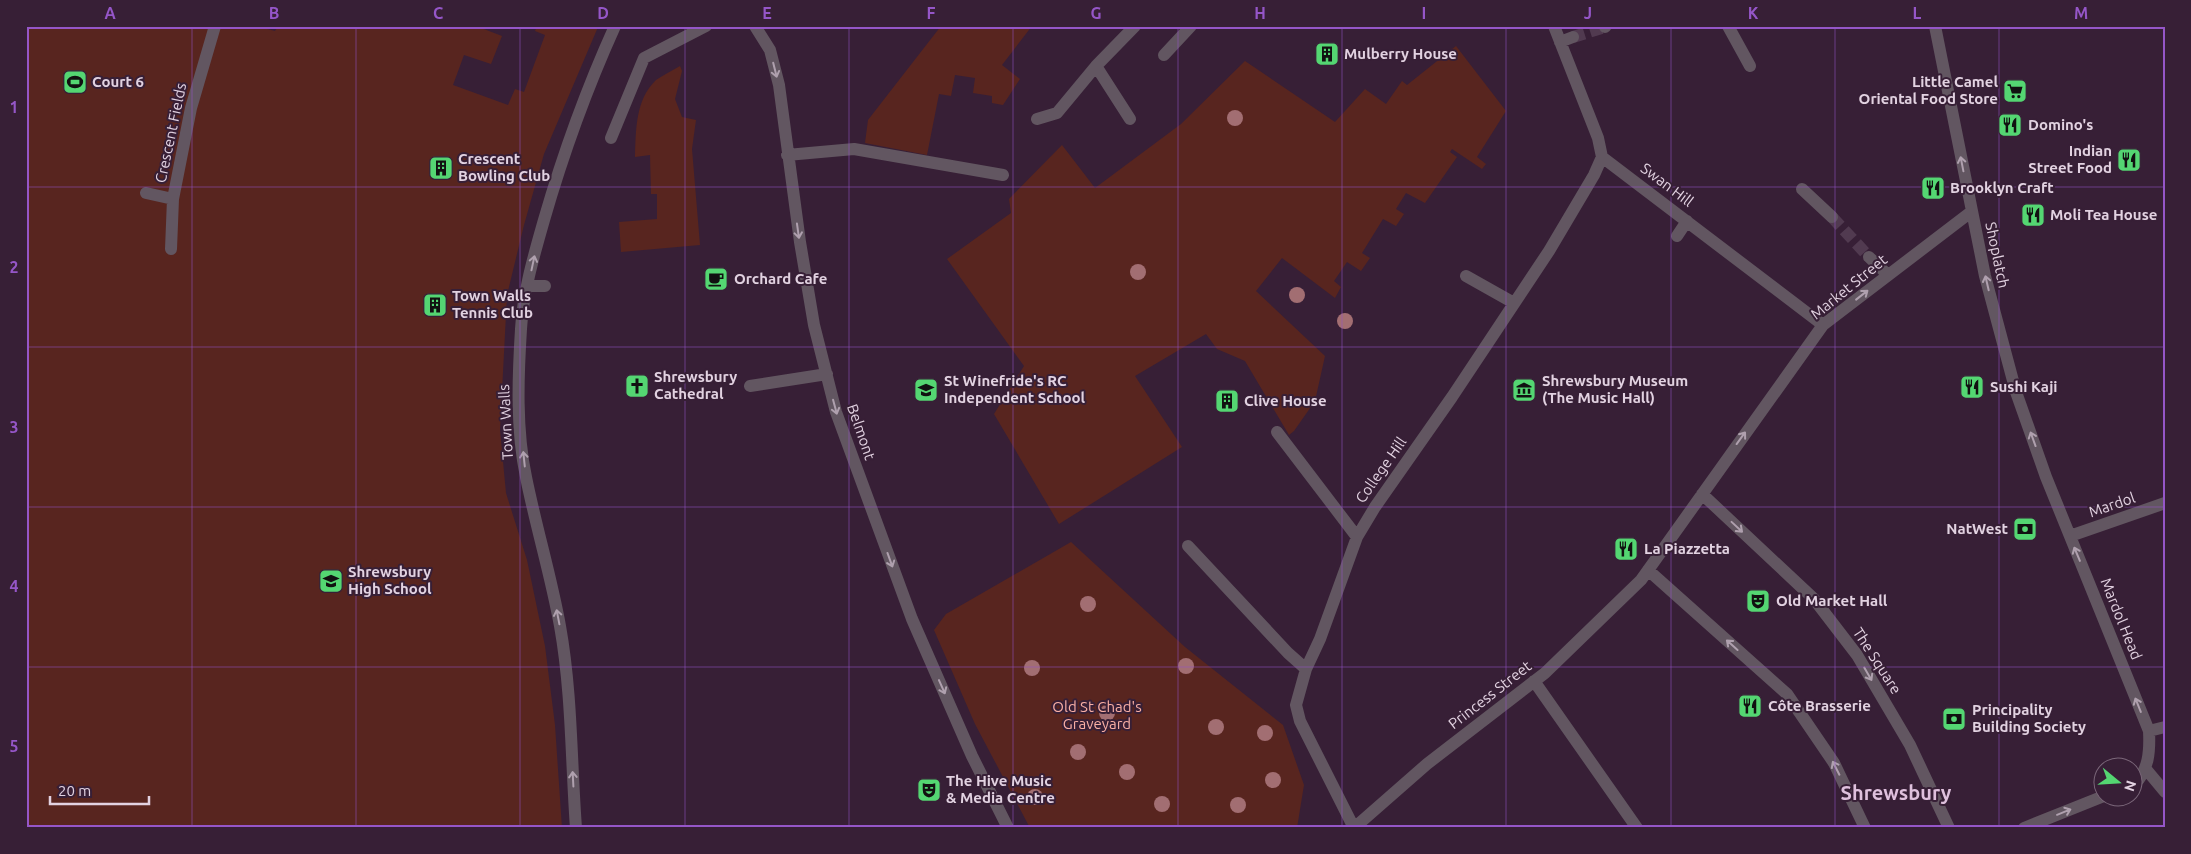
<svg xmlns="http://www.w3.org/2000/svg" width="2191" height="854" font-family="Ubuntu,sans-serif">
  <rect width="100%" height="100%" fill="#371f36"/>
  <path fill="#58251f" d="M26,26h230l19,5 3,-5h198l26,10 -11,28 -27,-9 -11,30 55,20 7,-16 9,3 21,-57 -10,-4 2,-5 61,1 -54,127 -20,71 -17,70 -7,135 6,63 21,67 18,86 10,79 7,103h-536z
    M941,26h91l-30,39 18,14 -17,26 -11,-2v-7l-19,-3 2,-15 -20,-3 -4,21 -12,-2 -12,61 -62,-12 3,-23z
    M1456,46l50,65 -29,46 9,7 -4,5 -30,-20 -2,3 7,5 -32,46 -19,-10 -10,16 8,5 -8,12 -13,-7 -21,34 8,5 -9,13 -14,-9 -13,19 7,6 -6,11 -53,-40 -26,33 69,65 -10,45 -21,30 -5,4 -44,-74 -28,-12 -11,-15 -71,42 47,71 -123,77 -65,-110 30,-48 -77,-107 64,-46 -2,-14 53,-54 33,43 86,-64 64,-63 90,61 30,-33 21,15 16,-23 5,4z
    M680,66l2,5 -7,28 7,18 14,3 -4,29 8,96 -79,7 -2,-30 38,-3v-25h-6l-1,-39 -15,2c1,-26 0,-57 21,-77 7,-5 16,-9 24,-14z
    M1071,542l114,105 98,78 21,60 -7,43h-267l-55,-104 -41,-94 12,-16z"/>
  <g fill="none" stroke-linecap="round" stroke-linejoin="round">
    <path stroke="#513a50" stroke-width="12" stroke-dasharray="12 6" stroke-linecap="butt" d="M1573,37l32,-10
      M1832,217l37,40"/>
    <path stroke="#625661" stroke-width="12" d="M755,26l15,24 9,35 21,157 14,83 22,87 76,207 60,137 36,72
      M1554,26l44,112 4,19 221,168
      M1728,26l22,40
      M1935,26l50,250 31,116 30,85 103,254c1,20 0,39 -15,54
      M1605,27l1,-1
      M1560,42l13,-5
      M1164,55l27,-29
      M1096,66l34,53
      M1037,119l20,-6 39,-47 39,-40
      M611,138l33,-80 62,-32
      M787,155l67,-6 149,26
      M1802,189l30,28
      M146,193l27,6
      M1677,236l10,-15
      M171,249l2,-50 18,-91 24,-82
      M1869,257l19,18
      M1466,276l48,27
      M528,286h17
      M750,386l77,-12
      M1277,432l80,105
      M1702,494l112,105 43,56 53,90 39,83
      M2070,536l95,-33
      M1188,546l100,107 18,16
      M1648,570l139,124 47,69 31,65
      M1534,681l103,147
      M2149,731l16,-4
      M2145,768l20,24
      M576,828c-5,-67 -4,-135 -16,-202 -9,-50 -24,-99 -34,-149 -10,-47 -8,-100 -5,-148 2,-37 13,-74 23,-109 19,-66 43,-132 71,-194
      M1354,828l73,-64 118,-91 96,-93 182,-255 148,-113
      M1354,828l-54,-107 -4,-16 10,-36 14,-30 37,-102 18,-30 77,-110 97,-146 45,-76 8,-18
      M2024,828l80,-32"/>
  </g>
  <g fill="#a26e72">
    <circle cx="1235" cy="118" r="8"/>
    <circle cx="1138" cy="272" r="8"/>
    <circle cx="1297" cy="295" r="8"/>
    <circle cx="1345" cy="321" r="8"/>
    <circle cx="1088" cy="604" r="8"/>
    <circle cx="1186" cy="666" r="8"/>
    <circle cx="1032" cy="668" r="8"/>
    <circle cx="1107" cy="713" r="8"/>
    <circle cx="1216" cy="727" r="8"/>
    <circle cx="1265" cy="733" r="8"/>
    <circle cx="1078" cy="752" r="8"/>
    <circle cx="1127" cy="772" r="8"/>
    <circle cx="1273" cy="780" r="8"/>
    <circle cx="1035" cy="797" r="8"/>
    <circle cx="1162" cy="804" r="8"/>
    <circle cx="1238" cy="805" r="8"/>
  </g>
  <defs><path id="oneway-shaft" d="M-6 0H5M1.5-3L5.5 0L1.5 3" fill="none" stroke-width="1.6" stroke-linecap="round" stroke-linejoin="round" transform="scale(1.25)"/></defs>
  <g stroke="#afa0ae">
    <use href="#oneway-shaft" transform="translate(775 70) rotate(76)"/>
    <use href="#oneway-shaft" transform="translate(1962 164) rotate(-101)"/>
    <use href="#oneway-shaft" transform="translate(798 231) rotate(82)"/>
    <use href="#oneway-shaft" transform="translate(533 263) rotate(-78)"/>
    <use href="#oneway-shaft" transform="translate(1987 283) rotate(-103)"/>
    <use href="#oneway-shaft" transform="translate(1862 295) rotate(-38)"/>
    <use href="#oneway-shaft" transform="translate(835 407) rotate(75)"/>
    <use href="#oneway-shaft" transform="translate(1741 438) rotate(-54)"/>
    <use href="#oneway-shaft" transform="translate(2033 439) rotate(-110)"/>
    <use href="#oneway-shaft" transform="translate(524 459) rotate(-96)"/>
    <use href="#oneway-shaft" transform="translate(1737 527) rotate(43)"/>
    <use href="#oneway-shaft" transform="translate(2077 554) rotate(-113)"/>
    <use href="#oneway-shaft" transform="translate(890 560) rotate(70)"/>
    <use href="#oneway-shaft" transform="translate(558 617) rotate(-101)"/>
    <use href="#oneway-shaft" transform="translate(1732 645) rotate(-138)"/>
    <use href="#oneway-shaft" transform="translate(1868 674) rotate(60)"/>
    <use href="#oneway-shaft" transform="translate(942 687) rotate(66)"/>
    <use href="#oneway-shaft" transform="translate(2138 705) rotate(-112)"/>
    <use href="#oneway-shaft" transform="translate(1836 768) rotate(-117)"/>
    <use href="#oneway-shaft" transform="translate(573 779) rotate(-93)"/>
    <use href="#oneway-shaft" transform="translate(2064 812) rotate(-22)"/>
  </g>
  <path fill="none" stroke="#9556c8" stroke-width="1" stroke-opacity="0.55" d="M192,26v802M356,26v802M520,26v802M685,26v802M849,26v802M1013,26v802M1178,26v802M1342,26v802M1506,26v802M1671,26v802M1835,26v802M1999,26v802M26,187h2139M26,347h2139M26,507h2139M26,667h2139"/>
  <defs>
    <g id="building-square" transform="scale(1.25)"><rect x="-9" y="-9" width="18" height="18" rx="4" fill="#54d672" stroke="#371f36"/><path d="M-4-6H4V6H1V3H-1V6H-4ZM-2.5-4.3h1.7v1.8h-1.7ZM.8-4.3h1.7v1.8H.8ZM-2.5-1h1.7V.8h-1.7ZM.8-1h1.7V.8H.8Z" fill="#111"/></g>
    <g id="stadium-square" transform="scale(1.25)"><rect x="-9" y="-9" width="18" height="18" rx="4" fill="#54d672" stroke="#371f36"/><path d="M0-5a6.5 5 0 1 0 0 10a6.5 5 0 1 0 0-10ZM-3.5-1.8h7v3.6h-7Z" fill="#111"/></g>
    <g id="supermarket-square" transform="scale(1.25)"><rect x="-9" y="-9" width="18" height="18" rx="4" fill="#54d672" stroke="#371f36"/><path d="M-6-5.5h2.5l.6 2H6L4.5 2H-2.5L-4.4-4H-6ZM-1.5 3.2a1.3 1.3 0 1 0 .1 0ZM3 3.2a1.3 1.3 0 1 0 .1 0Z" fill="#111"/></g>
    <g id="restaurant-square" transform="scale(1.25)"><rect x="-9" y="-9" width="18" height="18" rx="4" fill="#54d672" stroke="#371f36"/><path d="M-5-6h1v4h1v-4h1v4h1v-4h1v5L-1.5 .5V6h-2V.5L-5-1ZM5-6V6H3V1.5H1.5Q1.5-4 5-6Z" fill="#111"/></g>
    <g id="cafe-square" transform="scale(1.25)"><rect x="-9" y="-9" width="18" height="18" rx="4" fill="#54d672" stroke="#371f36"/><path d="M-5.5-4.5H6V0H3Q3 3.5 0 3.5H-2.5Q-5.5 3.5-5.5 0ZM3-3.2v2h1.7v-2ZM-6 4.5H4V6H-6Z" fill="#111"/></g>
    <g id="church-square" transform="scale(1.25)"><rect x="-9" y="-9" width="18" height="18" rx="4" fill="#54d672" stroke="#371f36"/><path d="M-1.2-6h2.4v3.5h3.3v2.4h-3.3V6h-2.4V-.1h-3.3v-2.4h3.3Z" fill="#111"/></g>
    <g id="school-square" transform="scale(1.25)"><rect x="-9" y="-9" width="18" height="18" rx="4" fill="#54d672" stroke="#371f36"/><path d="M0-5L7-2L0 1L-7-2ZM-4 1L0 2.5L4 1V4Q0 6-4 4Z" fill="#111"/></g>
    <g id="museum-square" transform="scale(1.25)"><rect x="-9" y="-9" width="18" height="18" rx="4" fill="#54d672" stroke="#371f36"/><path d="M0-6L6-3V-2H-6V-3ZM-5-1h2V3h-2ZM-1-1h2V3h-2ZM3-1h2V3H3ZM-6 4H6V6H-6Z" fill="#111"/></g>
    <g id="bank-square" transform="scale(1.25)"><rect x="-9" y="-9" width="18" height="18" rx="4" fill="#54d672" stroke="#371f36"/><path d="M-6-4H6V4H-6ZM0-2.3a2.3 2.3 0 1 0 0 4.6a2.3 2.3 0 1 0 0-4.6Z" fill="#111"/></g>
    <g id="theatre-square" transform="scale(1.25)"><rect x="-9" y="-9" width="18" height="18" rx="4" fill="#54d672" stroke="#371f36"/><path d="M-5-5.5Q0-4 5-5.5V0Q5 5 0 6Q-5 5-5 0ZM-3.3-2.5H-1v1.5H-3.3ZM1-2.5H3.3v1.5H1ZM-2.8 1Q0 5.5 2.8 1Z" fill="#111"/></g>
  </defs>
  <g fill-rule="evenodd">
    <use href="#building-square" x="1327" y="54"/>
    <use href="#stadium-square" x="75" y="82"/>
    <use href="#supermarket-square" x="2015" y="91"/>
    <use href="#restaurant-square" x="2010" y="125"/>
    <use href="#restaurant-square" x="2129" y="160"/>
    <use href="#building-square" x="441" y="168"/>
    <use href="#restaurant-square" x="1933" y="188"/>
    <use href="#restaurant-square" x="2033" y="215"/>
    <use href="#cafe-square" x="716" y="279"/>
    <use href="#building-square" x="435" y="305"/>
    <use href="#church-square" x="637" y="386"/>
    <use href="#restaurant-square" x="1972" y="387"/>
    <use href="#school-square" x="926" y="390"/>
    <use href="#museum-square" x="1524" y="390"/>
    <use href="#building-square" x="1227" y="401"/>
    <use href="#bank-square" x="2025" y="529"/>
    <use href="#restaurant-square" x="1626" y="549"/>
    <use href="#school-square" x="331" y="581"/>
    <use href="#theatre-square" x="1758" y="601"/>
    <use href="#restaurant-square" x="1750" y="706"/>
    <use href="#bank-square" x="1954" y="719"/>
    <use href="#theatre-square" x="929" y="790"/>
  </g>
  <g text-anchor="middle" stroke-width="4" stroke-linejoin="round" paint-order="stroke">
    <g font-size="15" font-weight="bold" fill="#e2d2e1" stroke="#371f36" text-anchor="start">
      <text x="1344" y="59">Mulberry House</text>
      <text x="92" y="87">Court 6</text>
      <text x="1998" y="87" text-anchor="end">Little Camel<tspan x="1998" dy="17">Oriental Food Store</tspan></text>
      <text x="2028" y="130">Domino's</text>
      <text x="2112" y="156" text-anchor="end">Indian<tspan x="2112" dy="17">Street Food</tspan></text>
      <text x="458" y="164">Crescent<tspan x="458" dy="17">Bowling Club</tspan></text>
      <text x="1950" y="193">Brooklyn Craft</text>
      <text x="2050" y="220">Moli Tea House</text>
      <text x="734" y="284">Orchard Cafe</text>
      <text x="452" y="301">Town Walls<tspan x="452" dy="17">Tennis Club</tspan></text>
      <text x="654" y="382">Shrewsbury<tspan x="654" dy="17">Cathedral</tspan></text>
      <text x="944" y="386">St Winefride's RC<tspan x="944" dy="17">Independent School</tspan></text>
      <text x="1542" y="386">Shrewsbury Museum<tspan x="1542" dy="17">(The Music Hall)</tspan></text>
      <text x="1990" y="392">Sushi Kaji</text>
      <text x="1244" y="406">Clive House</text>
      <text x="2008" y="534" text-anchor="end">NatWest</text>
      <text x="1644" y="554">La Piazzetta</text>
      <text x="348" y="577">Shrewsbury<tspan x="348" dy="17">High School</tspan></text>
      <text x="1776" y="606">Old Market Hall</text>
      <text x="1768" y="711">Côte Brasserie</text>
      <text x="1972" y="715">Principality<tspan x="1972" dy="17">Building Society</tspan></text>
      <text x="946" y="786">The Hive Music<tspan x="946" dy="17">&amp; Media Centre</tspan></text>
    </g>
    <g font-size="15" fill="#e2d2e1" stroke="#371f36">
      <text transform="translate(171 133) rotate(-78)" y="5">Crescent Fields</text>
      <text transform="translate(1667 185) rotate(37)" y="5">Swan Hill</text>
      <text transform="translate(1997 255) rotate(78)" y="5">Shoplatch</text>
      <text transform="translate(1849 287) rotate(-39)" y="5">Market Street</text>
      <text transform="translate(506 422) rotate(-93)" y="5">Town Walls</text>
      <text transform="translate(861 432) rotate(71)" y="5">Belmont</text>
      <text transform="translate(1381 470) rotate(-55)" y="5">College Hill</text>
      <text transform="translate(2112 505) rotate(-19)" y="5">Mardol</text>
      <text transform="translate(2121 619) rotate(68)" y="5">Mardol Head</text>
      <text transform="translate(1877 661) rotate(57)" y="5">The Square</text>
      <text transform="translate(1490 695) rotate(-38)" y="5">Princess Street</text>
    </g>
    <g font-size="15" fill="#f9afa4" stroke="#371f36">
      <text x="1097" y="712">Old St Chad's<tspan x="1097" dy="17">Graveyard</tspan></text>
    </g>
    <g font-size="20" font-weight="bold" fill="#dfc0dd" stroke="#371f36">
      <text x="1896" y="800">Shrewsbury</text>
    </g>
  </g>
  <rect width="2191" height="854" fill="none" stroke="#371f36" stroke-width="55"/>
  <g transform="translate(2118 782) rotate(108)"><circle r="24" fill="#371f36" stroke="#7b677a"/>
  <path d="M0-4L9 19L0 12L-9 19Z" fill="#54d672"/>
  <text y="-8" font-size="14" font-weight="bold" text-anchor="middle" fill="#e2d2e1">N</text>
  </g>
  <path d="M50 796v8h99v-8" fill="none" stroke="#e2d2e1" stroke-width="2.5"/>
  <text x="58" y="796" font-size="15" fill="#e2d2e1" stroke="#371f36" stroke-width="4" paint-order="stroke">20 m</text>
  <rect x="28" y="28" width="2136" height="798" fill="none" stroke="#9556c8" stroke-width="2"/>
  <g font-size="16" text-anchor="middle" font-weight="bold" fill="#9556c8">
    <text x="110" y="19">A</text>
    <text x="274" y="19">B</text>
    <text x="438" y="19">C</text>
    <text x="603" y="19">D</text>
    <text x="767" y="19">E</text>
    <text x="931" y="19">F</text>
    <text x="1096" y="19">G</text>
    <text x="1260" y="19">H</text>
    <text x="1424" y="19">I</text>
    <text x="1588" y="19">J</text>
    <text x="1753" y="19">K</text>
    <text x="1917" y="19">L</text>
    <text x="2081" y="19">M</text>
    <text x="14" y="113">1</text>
    <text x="14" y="273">2</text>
    <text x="14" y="433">3</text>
    <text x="14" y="592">4</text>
    <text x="14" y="752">5</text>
  </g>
</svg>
